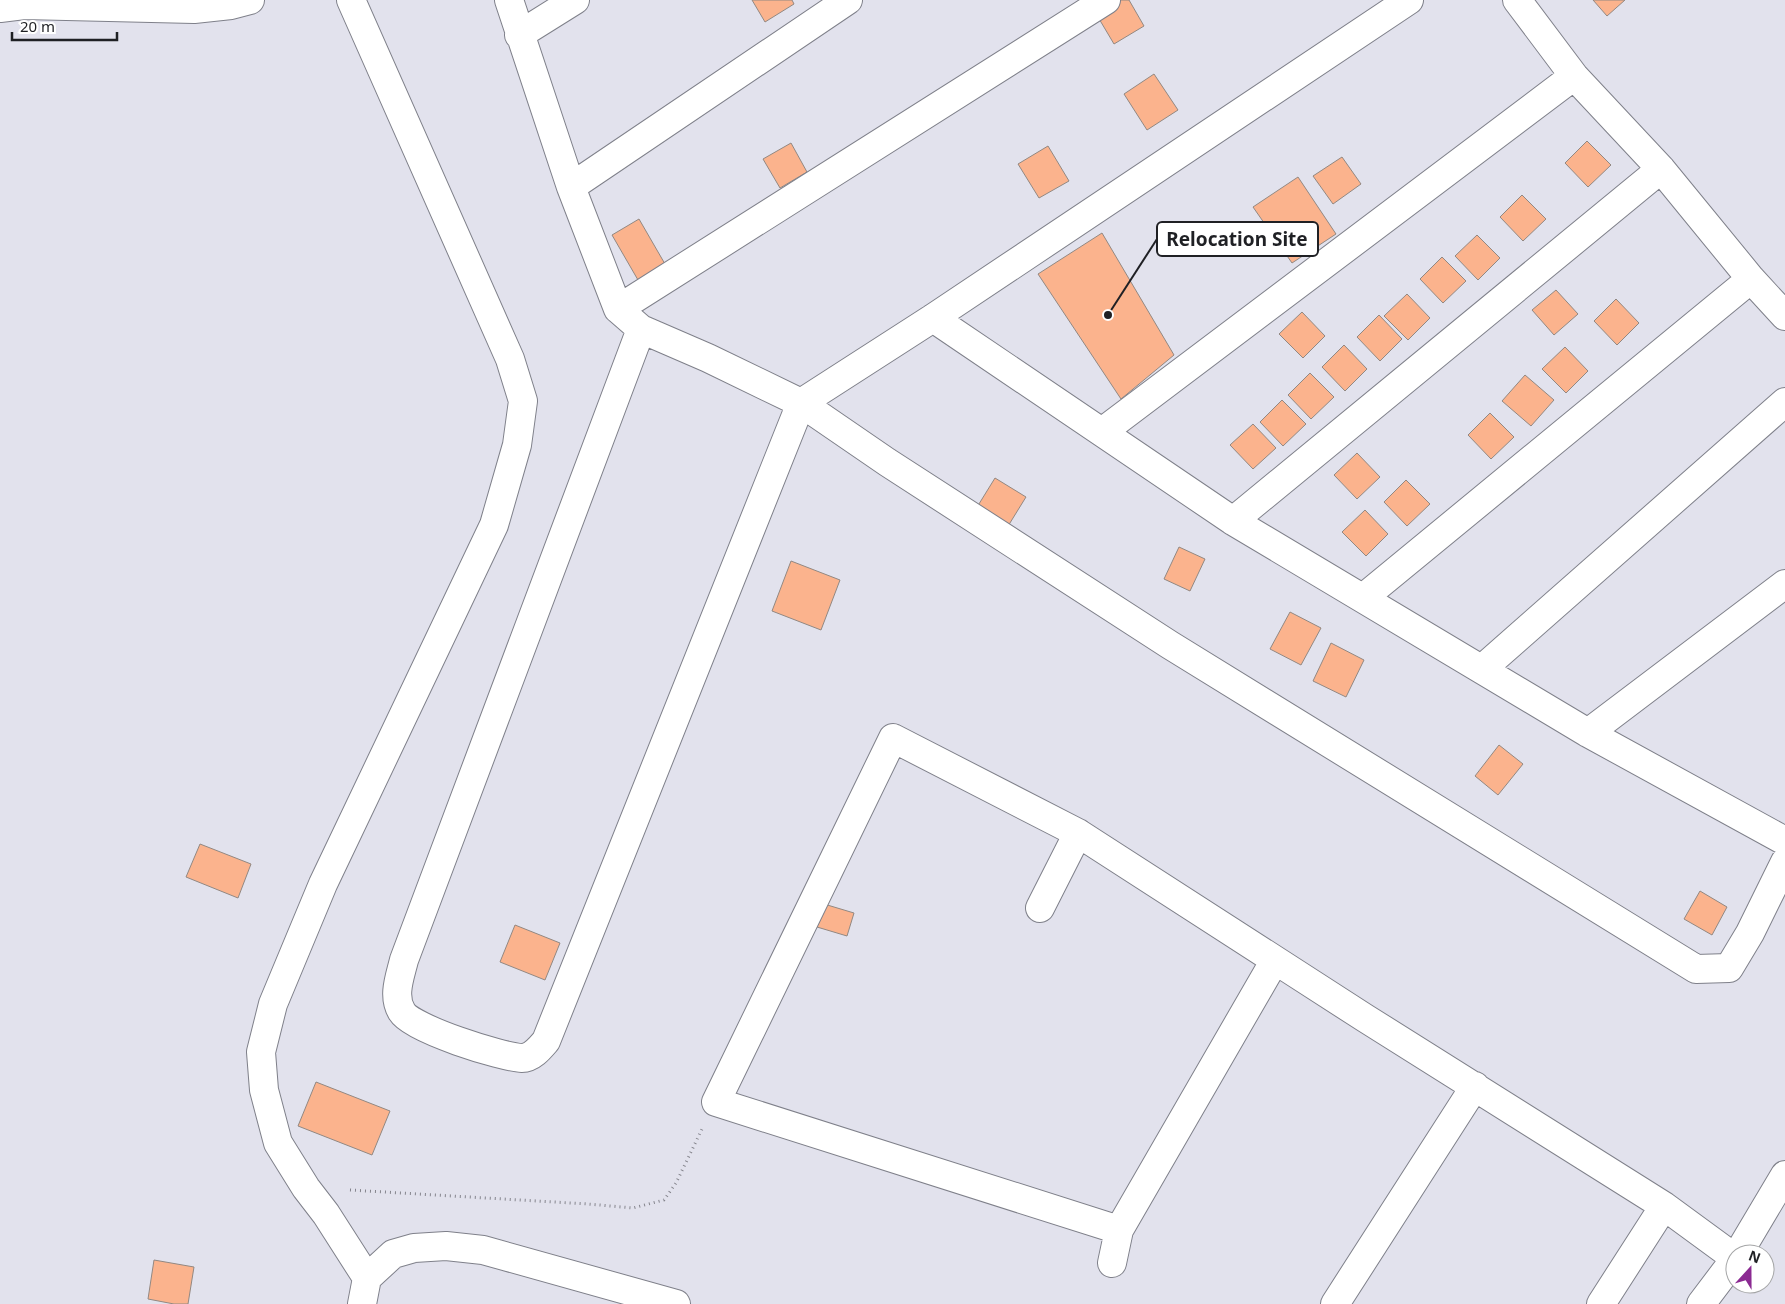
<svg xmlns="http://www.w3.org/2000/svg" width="1785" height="1304" font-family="'Noto Sans',sans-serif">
  <rect width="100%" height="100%" fill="#e2e2ed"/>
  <path fill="#fbb38d" stroke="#928882" d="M752,0h40l2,4 -29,18z
    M1116,0h13l15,26 -30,18 -19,-32z
    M1593,0h32l-18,16z
    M1154,74l24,36 -31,20 -23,-36z
    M1587,141l24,24 -23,22 -23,-24z
    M791,143l16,29 -27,16 -17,-29z
    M1048,146l21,35 -30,17 -21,-34z
    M1342,157l19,27 -28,20 -20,-28z
    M1298,177l38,57 -44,29 -39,-56z
    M1522,195l24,24 -23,22 -23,-24z
    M639,219l26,45 -27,16 -26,-45z
    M1102,233l72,122 -53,44 -83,-125z
    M1477,235l23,23 -22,22 -23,-24z
    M1442,257l24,24 -23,22 -23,-24z
    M1556,290l22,24 -24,21 -22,-25z
    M1407,294l23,24 -22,22 -24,-24z
    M1616,299l23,24 -22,22 -23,-24z
    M1302,312l23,24 -22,22 -24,-24z
    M1379,315l23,24 -22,22 -23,-24z
    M1344,345l23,24 -22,22 -23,-24z
    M1565,347l23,24 -22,22 -24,-24z
    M1310,373l24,24 -23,22 -23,-24z
    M1525,375l29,25 -23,26 -29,-25z
    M1282,400l24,24 -23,22 -23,-24z
    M1490,413l24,24 -23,22 -23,-24z
    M1253,424l23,24 -23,21 -23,-24z
    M1357,453l23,24 -23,22 -23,-24z
    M995,478l31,19 -21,34 -31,-19z
    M1406,480l24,24 -23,22 -23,-24z
    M1365,510l23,24 -22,22 -24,-24z
    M1179,547l26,12 -15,32 -26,-12z
    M791,561l49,19 -19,50 -49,-19z
    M1290,612l31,16 -20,37 -31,-16z
    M1331,643l33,17 -18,37 -33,-16z
    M1499,745l24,19 -25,31 -23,-19z
    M200,844l51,20 -13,34 -52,-21z
    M1700,891l27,16 -15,28 -28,-16z
    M824,904l30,9 -7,23 -30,-9z
    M515,925l45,18 -15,37 -45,-18z
    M316,1082l74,29 -18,44 -74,-29z
    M154,1260l40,7 -6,37h-14l-26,-5z"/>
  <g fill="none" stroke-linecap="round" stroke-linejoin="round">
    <g stroke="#7f808a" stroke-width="30">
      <path id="minor" d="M351,0l159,359 13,42 -6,44 -23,80 -171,359 -50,120 -12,48 3,38 14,53 28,45 20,26 41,64
        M509,0l62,187 47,122 23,20 67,29 93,45 86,59 283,183 526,324 33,-1 21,-35 35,-71
        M1517,0l57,76 87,93 90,110 34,37
        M519,35l56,-35
        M571,187l277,-187
        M618,309l488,-309
        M933,318l300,203 355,212 197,108
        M641,329l-237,631c-4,17 -12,36 -2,52 10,17 99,45 120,46 10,0 18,-10 24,-17l255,-638 132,-85 476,-318
        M1102,432l472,-356
        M1233,521l428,-352
        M1363,598l388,-319
        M1482,669l303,-267
        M1588,733l197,-149
        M1040,908l38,-75
        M1119,1230l-403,-128 177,-364 185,95 287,185 299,188 71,52
        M1738,1254l47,-79
        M1112,1263l7,-33 156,-270
        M362,1304l5,-26 26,-24 21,-6 32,-2 37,4 193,54
        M1335,1304l140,-218
        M1601,1304l63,-98
        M1701,1304l34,-45"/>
    </g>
    <g stroke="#7f808a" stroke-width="30">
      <path id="tertiary" d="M0,8l24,-3 170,4 37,-4 19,-5"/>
    </g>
    <path stroke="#84848c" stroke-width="3" stroke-dasharray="1 4" stroke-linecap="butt" d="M350,1190l238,14 45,4 31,-8 12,-17 26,-54"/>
    <use href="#minor" stroke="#fff" stroke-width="28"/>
    <use href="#tertiary" stroke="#fff" stroke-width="28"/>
  </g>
  <path fill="none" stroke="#1f2024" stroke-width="2" d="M1108 315L1157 239"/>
  <circle fill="#1f2024" stroke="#fff" stroke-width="2" cx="1108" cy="315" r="5"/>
  <rect fill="#fff" stroke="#1f2024" stroke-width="2" x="1157" y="222" width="161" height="34" rx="5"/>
  <g font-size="19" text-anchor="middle" font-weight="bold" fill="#1f2024">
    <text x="1237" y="246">Relocation Site</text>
  </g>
  <g transform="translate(1750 1269) rotate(21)"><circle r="24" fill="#ffffff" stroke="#a5a6a7"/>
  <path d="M0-4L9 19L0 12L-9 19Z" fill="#8b2a92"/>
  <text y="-8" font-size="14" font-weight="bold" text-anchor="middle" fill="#1f2024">N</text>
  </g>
  <path d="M12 32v8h105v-8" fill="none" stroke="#1f2024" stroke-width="2.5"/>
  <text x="20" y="32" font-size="15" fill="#1f2024" stroke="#ffffff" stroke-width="4" paint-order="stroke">20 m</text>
</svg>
